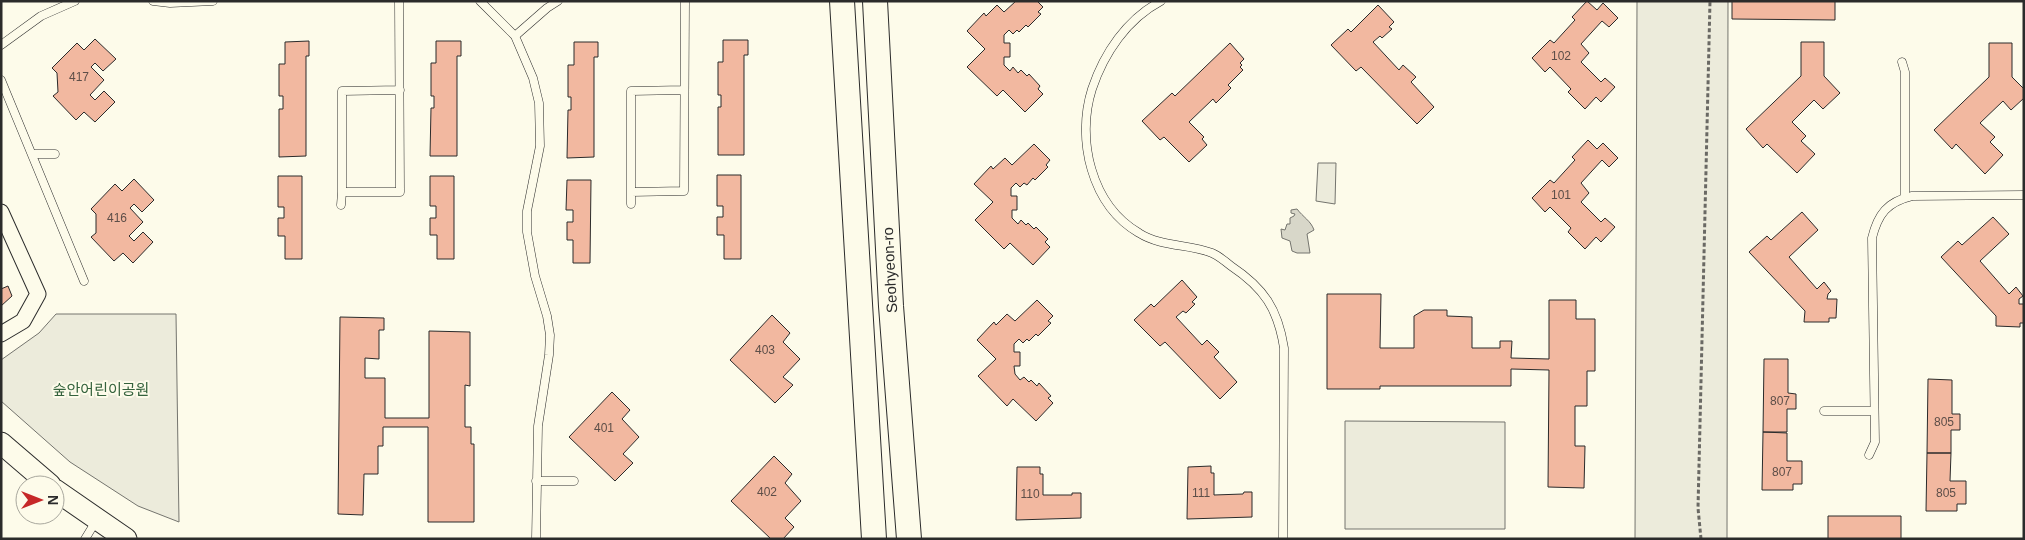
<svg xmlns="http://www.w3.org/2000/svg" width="2025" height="540" font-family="Helvetica,'Noto Sans KR',sans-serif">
  <rect width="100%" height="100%" fill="#fdfbea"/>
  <path fill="#ecebdb" stroke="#74746e" d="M1637,1h91l-1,538h-92z
    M1318,163h18l-1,41 -19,-3z
    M56,314h120l3,208 -41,-16 -68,-44 -69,-61v-41l38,-27z
    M1345,421l160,1v107h-160z"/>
  <path fill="#d8d7c9" stroke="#74746e" d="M1297,209c6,8 14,12 17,21l-7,4 3,19h-13l-5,-2 -2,-10 -8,-3 -1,-9 4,1 2,-6h3v-6l4,-2 1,-2 -4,-1v-3z"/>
  <path fill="#f2b8a0" stroke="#2b2b2b" d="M1016,1h21l6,6 -5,5 3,2 -13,13 -2,-2 -7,7 -2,-2 -4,4 -4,-4 -5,5v8h6v14h-6v8l6,6 3,-4 5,6 3,-3 6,6 2,-2 11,12 -2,3 5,5 -18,18 -22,-22 -6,6 -30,-29 18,-18 -18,-18 17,-18 2,3 11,-11 7,7z
    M1587,1l10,9 6,-7 15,15 -9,9 -7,-6 -21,23 8,9 -8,9 20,20 4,-4 10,9 -14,15 -5,-5 -11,12 -17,-17 3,-3 -21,-22 -5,5 -13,-14 18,-18 4,3 21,-23 -3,-3z
    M1732,1h103v19l-103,-1z
    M1378,5l16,17 -5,5 3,2 -10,9 -2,-2 -7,6 26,28 4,-5 13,12 -5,5 23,25 -17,17 -56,-57 -5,4 -25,-26 17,-16 3,3z
    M95,39l21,20 -13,12 -8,-8 -4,4 13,13 -14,15 5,5 9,-9 11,11 -20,20 -11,-10 -8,8 -23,-24 5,-4 -1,-19 -5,-5 25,-25 7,7z
    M723,40h25v15h-4v100h-26v-48h3v-12h-3v-33h5z
    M309,41v15h-3v100l-27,1v-48h4v-13h-4v-32h6v-22z
    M436,41h25v15h-4v100h-27l1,-48h3v-12h-3v-33h5z
    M574,42h24v15h-4v100l-27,1 1,-48h3v-13h-3v-32h6z
    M1801,42h23v34l16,17 -17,16 -9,-9 -22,22 14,14 -5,5 14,13 -18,19 -30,-29 -4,4 -17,-19 55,-53z
    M1230,43l14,16 -4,4 2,2 -2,2 3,3 -15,15 3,3 -15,15 -3,-4 -24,23 15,15 -2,2 5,6 -18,17 -25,-25 -4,3 -18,-19 30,-28 3,3z
    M1989,43h23v34l12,12v9l-13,12 -8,-9 -23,22 15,14 -5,5 13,13 -18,19 -29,-30 -4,5 -18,-19 55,-53z
    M1588,140l9,9 6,-6 15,15 -9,9 -7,-7 -21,23 8,10 -8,9 20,20 4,-4 10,9 -14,15 -5,-5 -11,12 -17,-17 3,-4 -21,-21 -5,5 -13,-14 18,-18 4,3 21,-23 -3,-3z
    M1034,144l16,16 -4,5 2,2 -13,13 -2,-2 -6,7 -3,-2 -4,4 -4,-4 -5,5v8h6v14h-5v8l6,6 3,-4 5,5 2,-2 6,6 2,-2 12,12 -3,3 5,5 -17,18 -23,-22 -6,6 -29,-29 18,-18 -19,-18 17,-18 2,3 12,-11 7,7z
    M717,175h24v84h-17v-24h-7v-18h6v-11h-6z
    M278,176h24v83h-17v-23h-7v-18h6v-11h-6z
    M430,176h24v83h-17v-24h-7v-17h6v-12h-6z
    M134,179l20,21 -12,12 -8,-8 -4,4 13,14 -14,14 5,5 9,-9 10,10 -20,21 -10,-10 -9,8 -23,-24 5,-4v-19l-5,-5 24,-25 7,7z
    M567,180h24l-1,83h-17v-23h-6v-18h6v-12h-7z
    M1802,212l16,18 -29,27 28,32 7,-7 7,9 -3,3 -1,5h10l-1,19h-7v4h-25l1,-11 -56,-59 18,-16 4,4z
    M1993,217l16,17 -29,27 29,33 7,-7 7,9 -4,3v5h5v19h-4v4l-24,-1v-10l-55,-59 17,-16 4,4z
    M1182,280l15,17 -5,5 3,2 -9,9 -3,-2 -7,6 26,28 5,-5 12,12 -5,5 23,25 -17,17 -55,-57 -5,4 -26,-26 17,-16 3,3z
    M8,286l4,10 -11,10v-17z
    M1327,294h54l-1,54h34v-32l10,-6h23v6l25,1v31h28v-7h12l-1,17 38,1v-59h27v19h19v52h-8v35h-12v40h10l-1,42 -36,-1 1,-117 -38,-1v17h-131v3h-53z
    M1037,300l16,16 -5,5 3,2 -13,13 -2,-2 -7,7 -2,-2 -4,4 -4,-4 -5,5v8h6v14h-6l1,8 5,6 4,-3 5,5 2,-2 6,6 2,-3 12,13 -3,2 5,5 -17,18 -23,-22 -6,7 -29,-30 18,-17 -19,-19 17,-18 2,3 11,-11 8,7z
    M772,315l18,18 -7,9 17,17 -17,18 10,8 -18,18 -45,-43z
    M340,317l44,1v12h-5v29l-14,-1v20h20v40h44v-87l41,1v54l-5,-1v42h6v17h3v78h-46v-95h-45v19h-5v28h-14l-1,41 -25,-1z
    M1764,359h24v34l8,1v15h-9v23h-24z
    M1928,379l24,1v34h8v16h-9v23h-24z
    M612,392l18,18 -8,9 17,18 -16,17 10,9 -18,18 -46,-44z
    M1763,432l24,1v28h15v23h-9v6h-31z
    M1927,453h24l-1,28h16v23h-9v7h-31z
    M774,456l18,18 -7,9 16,18 -16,17 9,9 -11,12h-12l-40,-38z
    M1211,466v7h3v22l29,-1 1,-2h8v25l-65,2 1,-52z
    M1017,467h23v7h3v21h29v-2h9v25l-65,2z
    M1828,516h73v23h-73z"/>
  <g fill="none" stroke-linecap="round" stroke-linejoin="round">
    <g stroke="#2b2b2b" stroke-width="9">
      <path id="lane" d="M153,1l17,2 43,-2
        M399,1l1,191h-58v-101l58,-1
        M480,1l35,35 18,42 6,25 1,43 -13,65v21l8,44 12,40 3,19 -1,20 -11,71 -2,113
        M1161,1c-34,18 -57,52 -69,88 -16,50 -1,116 47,144 22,14 50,11 73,20 7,3 13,8 19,13 33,22 47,43 53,82l-1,191
        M515,36l32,-28 11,-7
        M1,45l40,-29 34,-15
        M1902,62l3,10v125
        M1,80l83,201
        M684,90l-53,1v101l53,-1 1,-190
        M32,154h23
        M631,192v12
        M341,205l1,-13
        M1824,411h50
        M1869,455l6,-13 -3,-204c6,-24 15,-36 40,-42l112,-1
        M536,481h38
        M85,539l11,-18"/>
    </g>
    <g stroke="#2b2b2b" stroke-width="17">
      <path id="street" d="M1,212l37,82 -15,27 -22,13"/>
    </g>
    <g stroke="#2b2b2b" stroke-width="23">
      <path id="secondary" d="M1,443l49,42
        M55,490l71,49"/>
    </g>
    <g stroke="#2b2b2b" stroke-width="26">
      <path id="primary" d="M842,1l32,538
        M875,1l16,305 18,233"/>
    </g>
    <path stroke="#6a6964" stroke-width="3" stroke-dasharray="4 2.5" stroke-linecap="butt" d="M1701,539l-3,-31 12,-507"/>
    <use href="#lane" stroke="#fdfbea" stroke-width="8"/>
    <use href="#street" stroke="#fdfbea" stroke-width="15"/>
    <use href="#secondary" stroke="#fdfbea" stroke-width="21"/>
    <use href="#primary" stroke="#fdfbea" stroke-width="24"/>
  </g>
  <g text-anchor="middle" stroke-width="4" stroke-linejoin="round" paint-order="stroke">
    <g font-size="12" fill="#5d4e48">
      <text x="1561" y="60">102</text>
      <text x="79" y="81">417</text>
      <text x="1561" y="199">101</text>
      <text x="117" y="222">416</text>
      <text x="765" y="354">403</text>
      <text x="1780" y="405">807</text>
      <text x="1944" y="426">805</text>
      <text x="604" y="432">401</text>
      <text x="1782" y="476">807</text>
      <text x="767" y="496">402</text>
      <text x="1201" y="497">111</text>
      <text x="1946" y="497">805</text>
      <text x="1030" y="498">110</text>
    </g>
    <g font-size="15" fill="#2b2b2b" stroke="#fdfbea">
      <text transform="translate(890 270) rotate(-93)" y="5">Seohyeon-ro</text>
    </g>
    <g font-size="15" fill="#34623c" stroke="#fdfbea">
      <text x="101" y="395">숲안어린이공원</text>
    </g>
  </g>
  <rect width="2025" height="540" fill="none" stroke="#2b2b2b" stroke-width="5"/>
  <g transform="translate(40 500) rotate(90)"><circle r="24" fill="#fdfbea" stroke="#a9a89e"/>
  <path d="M0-4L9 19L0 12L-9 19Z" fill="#c62828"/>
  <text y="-8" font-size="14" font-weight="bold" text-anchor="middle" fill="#2b2b2b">N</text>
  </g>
</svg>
